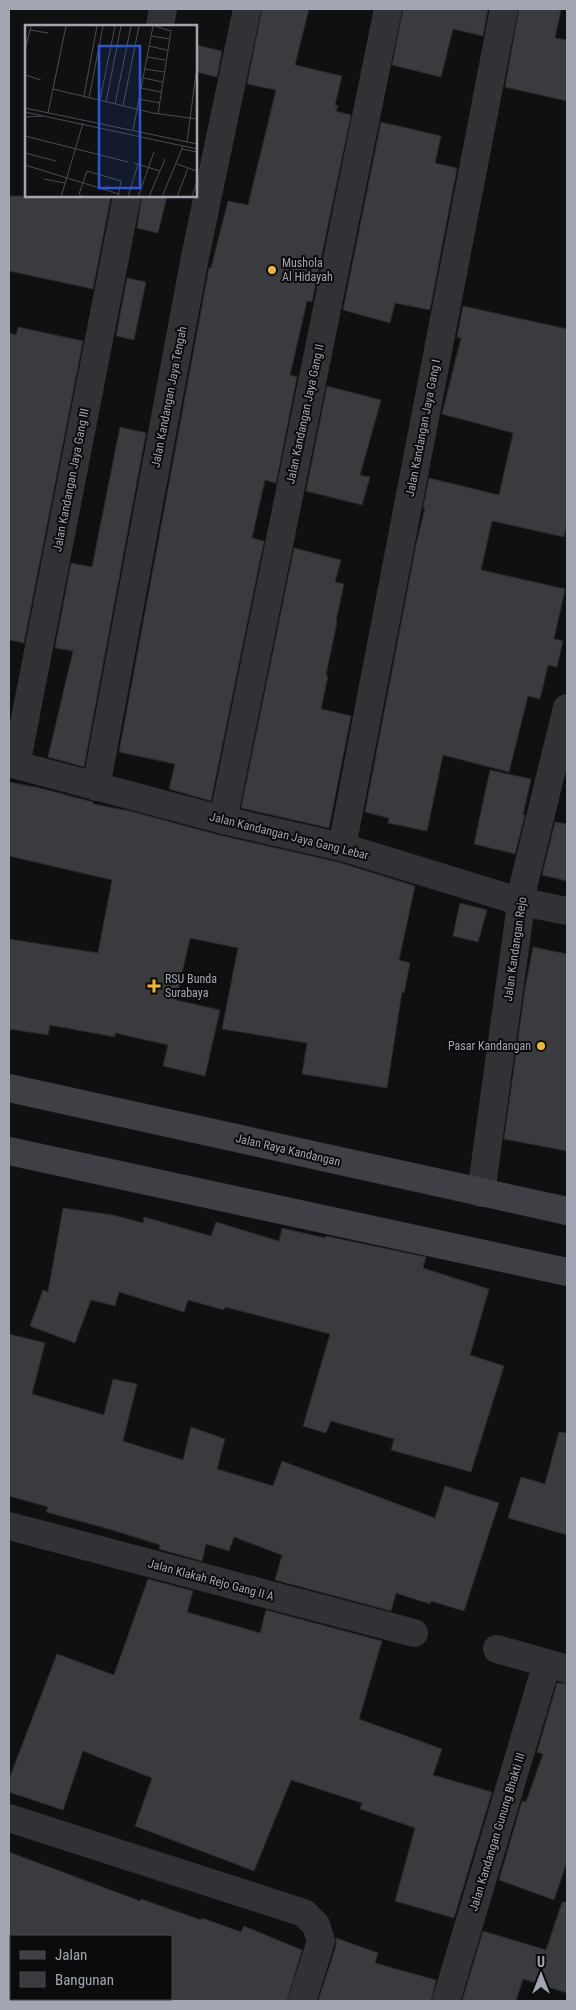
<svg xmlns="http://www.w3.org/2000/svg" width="576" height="2010" font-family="'Roboto Condensed',sans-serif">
  <rect width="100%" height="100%" fill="#101011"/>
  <path fill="#3a3b3e" stroke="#2a2a2d" d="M262,9h47l-14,56 47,11 -7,29 3,1 -2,5 15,4 -39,187 -5,-1 -17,74 7,2 -21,106 -11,-3 -13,58 12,3 -53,260 -42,-12 6,-25 -56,-12 90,-484h2l17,-67 20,4 28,-115 -29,-6z
    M403,9h85l-5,27 -30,-7 -12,48 -49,-12z
    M519,9h42l-6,29 12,2v61l-62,-14z
    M196,45l26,6 -5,26 -21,-5z
    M381,122l60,14 -6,27 22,5 -27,142 -35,-7 -5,20 -47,-13z
    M9,196h102l-18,93 -84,-18z
    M142,196h25l-9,37 -21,-5z
    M127,278l19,4 -12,58 -18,-4z
    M463,306l104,23v192l-3,16 -72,-16 -11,49 84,19 -11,50 9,2 -6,26 -9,-2 -8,34 -12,-3 -19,76 -66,-17 -16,76 -39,-8 1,-5 -24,-6 51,-267 9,-37h-2l6,-30 70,17 14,-62 -71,-19 19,-76 -4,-1z
    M18,327l65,14 -59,302 -15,-3v-307l7,2z
    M327,386l54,14 -21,75 10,2 -8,28 -56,-14z
    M120,427l26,6 -62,334 -36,-10 25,-106 -18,-3 16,-85 21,4z
    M294,548l47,12 -6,22 9,2 -8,37 1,1 -11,53 2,1 -7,33 30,7 -22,112 -88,-20z
    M490,770l41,9 -8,36h2l-10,39 -41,-10z
    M9,782l31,6 49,13 4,1v2l37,7 89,24 119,27 77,24 -16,74 11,3 -6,30 -2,-1 -15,96 -85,-14 5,-31 -85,-14 16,-81 -48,-10 -14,62 44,10 -15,66 -42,-10 5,-21 -53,-12v4l-65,-12 -2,10 -39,-6v-90l89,14 14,-73 -103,-24z
    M555,822l12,2v57l-25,-6z
    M460,903l27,7 -9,32 -25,-6z
    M533,947l34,7v197l-63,-12 21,-150z
    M63,1208l50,7 30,8 1,-6 67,19 5,-14 63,19 3,-13 43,10 1,-2 100,21 -3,11 66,21 -19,66 34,11 -33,106 -80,-22 3,-11 -63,-18 -5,12 -23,-7 27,-92 -105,-27 -1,3 -36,-10 -4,12 -65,-20 -4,14 -24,-6 -16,43 -45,-17 13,-36 5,2z
    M9,1334l36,9 -13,51 72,21 9,-36 24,5 -14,57 60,19 8,-33 34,12 -8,30 56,17 9,-25 153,57 10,-32 54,17 -35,108 -33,-10 -1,3 -34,-11 -5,18 -116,-31 7,-25 -48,-18 -5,14 -23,-7 -4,17 -43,-12 1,-4 -51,-16 -63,-17 2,-5 -39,-11z
    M559,1432l8,1v102l-59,-17 13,-41 24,7z
    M148,1579l45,12 -6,21 73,21 6,-23 116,31 -23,78 83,30 -9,26 59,17 -38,126 -59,-17 20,-73 -55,-19 2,-6 -71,-23 -37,91 -119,-45 17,-48 -69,-27 -20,59 -54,-18v-13l48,-125 57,21z
    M557,1683l10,1v178l-13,38 -55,-20 23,-79 4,1 17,-48 -6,-2z
    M9,1852l131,49 1,-2 60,21 1,-2 39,14 3,-6 58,24 -15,51h-116v-65h-162z
    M562,1902h5v91l-44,-14 -7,22h-54l21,-70 63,19z
    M336,1938l42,15 -3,10 61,17 -5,21h-113l18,-55z"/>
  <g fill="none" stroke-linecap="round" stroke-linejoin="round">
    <path stroke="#313236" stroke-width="28" d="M160,26l3,-17
      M9,763l214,57 119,27 180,55 45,9
      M16,765l111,-569
      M96,787l99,-530 52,-248
      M223,820l165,-811
      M342,847l162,-838
      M481,1193l43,-310 43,-175
      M9,1526l405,107
      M497,1649l70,20
      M9,1818l295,95 12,12 5,16 -19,60
      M446,2001l101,-338"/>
    <path stroke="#3f4046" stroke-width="28" d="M9,1088l558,123
      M9,1151l558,121"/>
  </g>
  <g fill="#f2b727" stroke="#0b0b0c" stroke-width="2">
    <circle cx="272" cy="270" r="5"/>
    <path d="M151.5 978.5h5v5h5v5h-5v5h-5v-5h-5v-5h5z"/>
    <circle cx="541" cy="1046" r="5"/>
  </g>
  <g text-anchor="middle" stroke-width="4" stroke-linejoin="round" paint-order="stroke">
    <g font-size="12" fill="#a1a6b2" stroke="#0b0b0c" text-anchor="start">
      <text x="282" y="267">Mushola<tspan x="282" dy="14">Al Hidayah</tspan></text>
      <text x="165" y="983">RSU Bunda<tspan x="165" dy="14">Surabaya</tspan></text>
      <text x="531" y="1050" text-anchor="end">Pasar Kandangan</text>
    </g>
    <g font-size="12" fill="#a1a6b2" stroke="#0b0b0c">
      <text transform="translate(169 397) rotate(-79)" y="4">Jalan Kandangan Jaya Tengah</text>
      <text transform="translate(305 414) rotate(-78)" y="4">Jalan Kandangan Jaya Gang II</text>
      <text transform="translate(423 428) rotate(-79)" y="4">Jalan Kandangan Jaya Gang I</text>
      <text transform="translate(71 480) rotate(-79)" y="4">Jalan Kandangan Jaya Gang III</text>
      <text transform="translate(289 836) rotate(14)" y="4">Jalan Kandangan Jaya Gang Lebar</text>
      <text transform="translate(515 949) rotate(-82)" y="4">Jalan Kandangan Rejo</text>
      <text transform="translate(288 1150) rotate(13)" y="4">Jalan Raya Kandangan</text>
      <text transform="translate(211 1580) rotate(15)" y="4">Jalan Klakah Rejo Gang II A</text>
      <text transform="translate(497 1832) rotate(-73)" y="4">Jalan Kandangan Gunung Bhakti III</text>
    </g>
  </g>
  <g transform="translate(25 25)">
    <rect width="172" height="172" fill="#101011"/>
    <path fill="none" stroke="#4a4c51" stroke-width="1" d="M130,1l16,5 -13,83M5,5l18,3M127,11l17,3M124,21l18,4M0,25l6,-24M122,32l18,3M120,44l19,3M0,50l16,5M119,53l18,4M116,63l20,4M28,64l100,24 44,6M59,71l13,-70M64,73l14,-72M114,74l21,4M75,75l15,-74M81,77l15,-76M90,79l16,-78M98,81l16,-80M0,83l172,36M0,87l172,37M23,88l18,-87M0,92l17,-1M108,105l20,-104M0,111l103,26M162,117l10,-76M157,124l15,3M0,128l31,8M109,138l26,8M152,139l20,7M0,140l94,29M19,154l21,4M36,172l22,-74M58,172l-4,-3 8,-23 34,10 -3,16M103,172l10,-33M113,172l16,-45M124,172l16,-38M137,172l21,-51M152,172l11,-29M167,172l5,-16"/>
    <path fill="#2a57d4" fill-opacity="0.15" stroke="#2a57d4" stroke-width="2.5" d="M74,21h41v142h-41z"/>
    <rect width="172" height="172" fill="none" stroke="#a1a6b2" stroke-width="2.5"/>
  </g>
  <rect width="576" height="2010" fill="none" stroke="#a1a6b2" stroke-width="20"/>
  <rect x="10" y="1935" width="162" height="65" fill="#0b0b0c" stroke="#47494e"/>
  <rect x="20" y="1951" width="25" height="8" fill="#3f4046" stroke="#47494e"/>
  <text x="55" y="1960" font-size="15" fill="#a1a6b2">Jalan</text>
  <rect x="20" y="1972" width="25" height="15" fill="#3a3b3e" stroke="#47494e"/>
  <text x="55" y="1985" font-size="15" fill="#a1a6b2">Bangunan</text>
  <g transform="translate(541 1975)" stroke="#0b0b0c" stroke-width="4" paint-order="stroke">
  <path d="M0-4L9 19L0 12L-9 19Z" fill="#a1a6b2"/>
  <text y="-8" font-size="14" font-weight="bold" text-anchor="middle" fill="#a1a6b2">U</text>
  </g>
</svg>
